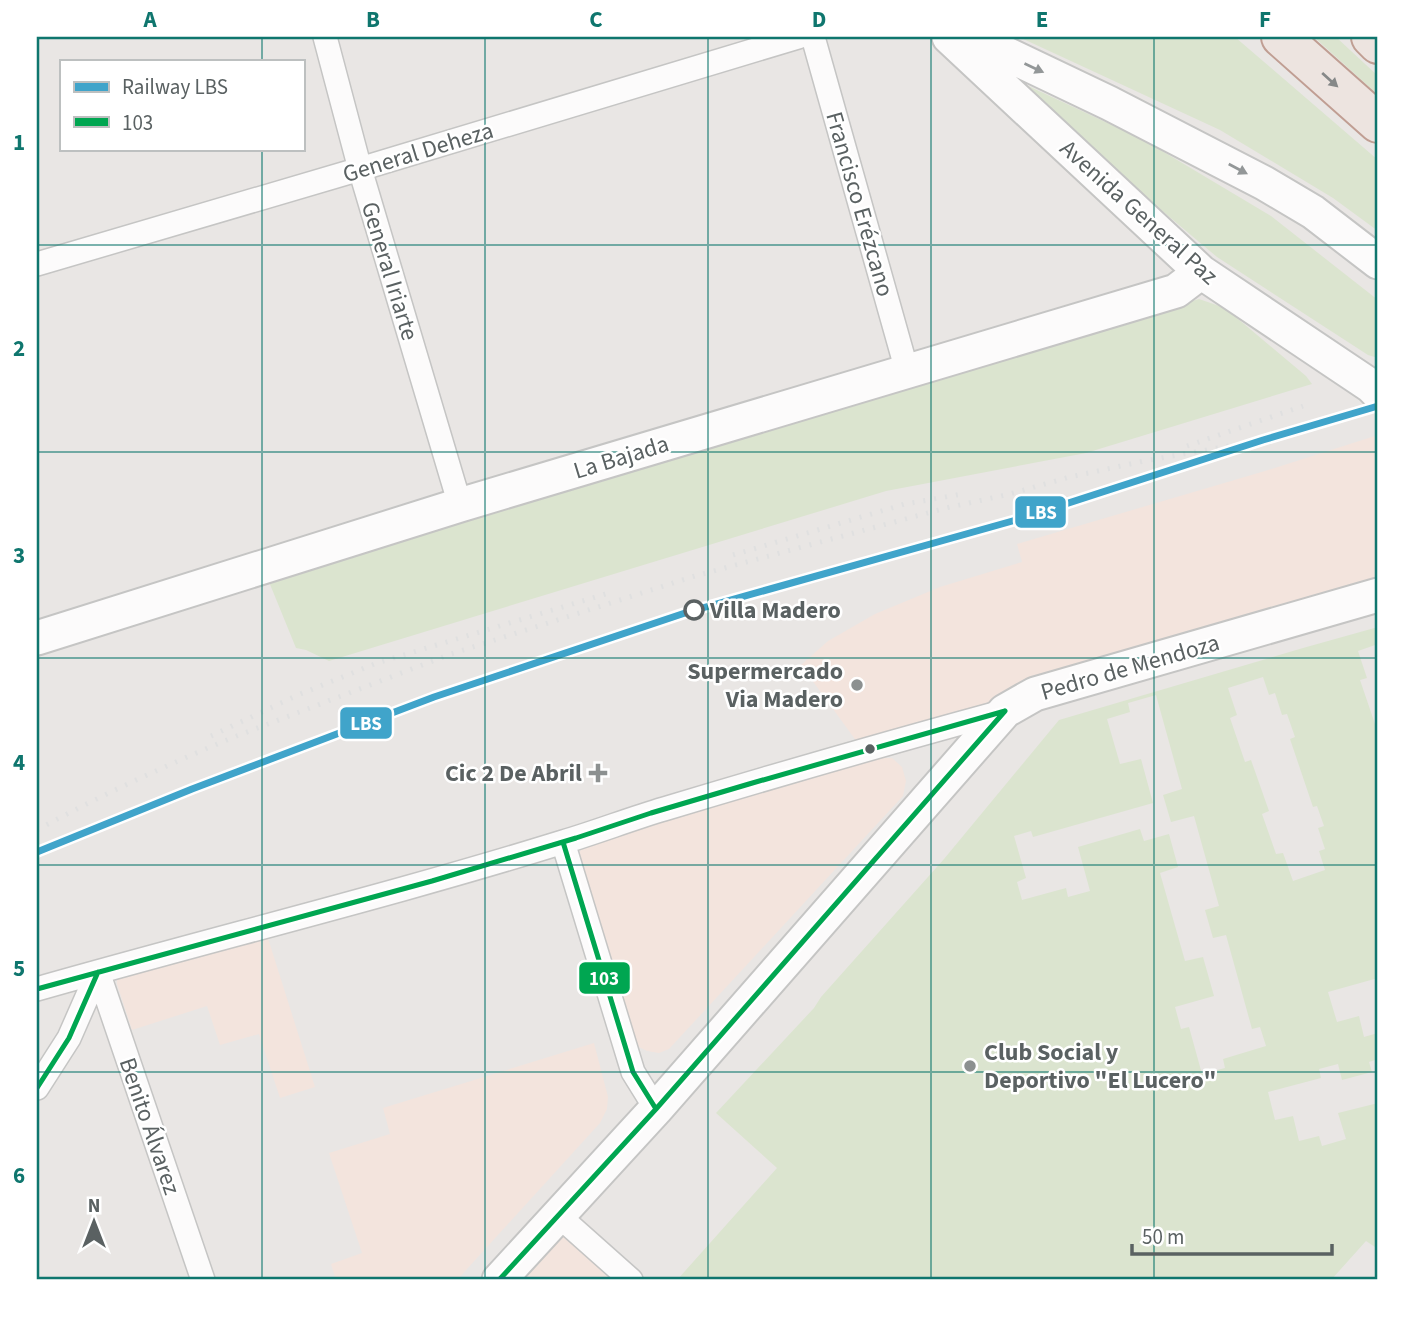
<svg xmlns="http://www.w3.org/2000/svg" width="1415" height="1317" font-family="'Source Sans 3',sans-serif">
  <rect width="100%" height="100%" fill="#e9e6e4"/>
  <path fill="#f3e4dd" d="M1378,435v149l-521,158 -56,-77 27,-24 47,-27 65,-27 82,-25 -5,-18 248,-73z
    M878,758h14l10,9 4,14 -3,15 -234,253 -10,4 -12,-2 -8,-4 -6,-10 -54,-182 3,-9 8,-6z
    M266,932l49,155 -35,11 -21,-64 -39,11 -13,-39 -75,24 -15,-46v-6z
    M594,1043l14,54 -1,12 -7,14 -143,157h-121l-5,-16 31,-11 -33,-100 61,-19 -7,-26z
    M564,1236l6,2 48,42h-99l38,-41z"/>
  <path fill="#dbe4cf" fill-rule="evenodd" d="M1019,37h216l143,123v71l-45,-33 -113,-68z
    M1314,37h22l42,39v19z
    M996,71l146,68 129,77 107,84v58l-10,-3 -151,-98z
    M1199,299l26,9 81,68 6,8 -226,69 -200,38 -557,170 -23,-11 -10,-2 -29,-71z
    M1378,627v17l-20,7 9,27 -7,2 15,44 3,-1v255l-50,14 9,30 22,-6 5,21 14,-4v26l-9,3 3,10 -30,8 -4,-16 -19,5 2,9 -53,14 7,28 18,-4 6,25 20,-5 3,10 24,-7 -8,-26 40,-10v76l-1,1 1,6v63l-12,-8 -35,39h-654l100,-112 -61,-55 98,-105 7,-11 123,-138 115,-139 244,-72zM1263,677l6,18 6,-2 7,22 5,-1 8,23 -5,2 23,68 4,-1 7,20 -6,2 7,21 -6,2 6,19 -32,11 -10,-28 -7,1 -14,-40 7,-3 -18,-51 -6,2 -15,-44 7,-3 -9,-27zM1156,695l26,94 -19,6 8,27 23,-6 25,90 -14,4 8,28 13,-3 26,94 8,-2 6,19 -43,13 2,9 -23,6 -13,-47 -8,2 -6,-22 39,-11 -11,-39 -18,4 -25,-88 18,-6 -9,-33 -25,7 -4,-12 -62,18 12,44 -22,6 -2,-9 -44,12 -5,-18 9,-4 -12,-42 17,-5 2,6 120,-34 -12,-44 -21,5 -13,-45 23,-7 -2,-9z"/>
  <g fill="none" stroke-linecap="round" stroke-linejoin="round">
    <g stroke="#c5c5c4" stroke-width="26">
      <path id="street" d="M325,37l35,132 100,336
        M813,37l94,334
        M37,264l323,-95 438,-132
        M563,842l70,230 23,37
        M98,972l105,308
        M37,989c175,-50 352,-93 526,-147 34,-10 67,-23 101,-33 113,-34 227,-67 341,-98
        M37,1088l32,-50 29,-66
        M559,1216l72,64"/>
    </g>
    <g stroke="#c5c5c4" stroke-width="37">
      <path id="secondary" d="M949,37l252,235 170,114 7,7
        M974,37l24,13 111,53 155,80 49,29 65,50
        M37,638l423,-133 716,-214 25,-19
        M499,1280l157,-171 349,-398 30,-17 343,-99"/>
    </g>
    <g stroke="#c09e93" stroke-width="42">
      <path id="highway" d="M1281,37l97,86
        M1371,37l7,7"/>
    </g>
    <use href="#street" stroke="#fcfbfb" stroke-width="23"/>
    <use href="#secondary" stroke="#fcfbfb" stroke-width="33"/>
    <use href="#highway" stroke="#ede4e0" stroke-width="38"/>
    <path stroke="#e0e0e0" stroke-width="5" stroke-dasharray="2 9" stroke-linecap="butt" d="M1187,446l116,-40
      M733,555l172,-51 57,-10
      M211,736l87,-41 79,-32 232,-70
      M37,830c64,-35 130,-65 197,-93l217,-83 244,-78 251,-68 64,-14 60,-17 74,-16 119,-21"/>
    <g stroke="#fff" stroke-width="10">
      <path id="bus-1" d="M563,842l70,230 23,37
        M37,989l395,-108 144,-43 75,-25 98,-29 256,-73
        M37,1088l32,-50 29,-66
        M499,1280l157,-171 349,-398"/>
    </g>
    <use href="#bus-1" stroke="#00a651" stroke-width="5"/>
    <g stroke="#fff" stroke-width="12">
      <path id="rail-1" d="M37,852l155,-63 242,-92 254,-85 328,-92 247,-80 115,-34"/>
    </g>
    <use href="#rail-1" stroke="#40a4ca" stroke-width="7"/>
  </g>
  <defs><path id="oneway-solid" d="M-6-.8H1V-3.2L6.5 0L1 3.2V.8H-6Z" transform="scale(1.75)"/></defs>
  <g fill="#939798">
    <use href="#oneway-solid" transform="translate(1034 68) rotate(25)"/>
    <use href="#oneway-solid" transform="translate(1238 169) rotate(28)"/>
  </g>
  <use fill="#868888" href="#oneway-solid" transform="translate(1330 80) rotate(42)"/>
  <path fill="none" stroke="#0f766e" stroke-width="2" stroke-opacity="0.55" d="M262,37v24M485,37v1243M708,37v1243M931,37v1243M1154,37v1243M262,149v1131M37,245h1341M37,452h1341M37,658h1341M37,865h1341M37,1072h1341"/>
  <circle fill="#fff" stroke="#5a6162" stroke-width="3.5" cx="694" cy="610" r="9"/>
  <g fill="#8c9090" stroke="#fff" stroke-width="2.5">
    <circle cx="857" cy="685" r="7"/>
    <path d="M594.5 762.5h7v7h7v7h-7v7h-7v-7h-7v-7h7z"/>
    <circle cx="970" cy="1066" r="7"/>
  </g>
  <circle fill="#5a6162" stroke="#fff" stroke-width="2.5" cx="870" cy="749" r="6"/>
  <g text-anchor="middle" stroke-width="5" stroke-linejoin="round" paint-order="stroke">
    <g font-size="24" fill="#5a6162" stroke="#fff">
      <text transform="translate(418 152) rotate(-17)" y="8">General Deheza</text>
      <text transform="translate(860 204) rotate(74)" y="8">Francisco Erézcano</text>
      <text transform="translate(1139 212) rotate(42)" y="8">Avenida General Paz</text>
      <text transform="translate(390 271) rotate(73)" y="8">General Iriarte</text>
      <text transform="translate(621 457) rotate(-17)" y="8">La Bajada</text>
      <text transform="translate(1130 667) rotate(-16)" y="8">Pedro de Mendoza</text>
      <text transform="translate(150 1126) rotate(71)" y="8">Benito Álvarez</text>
    </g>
    <g font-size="24" font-weight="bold" fill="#5a6162" stroke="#fff" text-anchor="start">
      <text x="710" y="618">Villa Madero</text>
    </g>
    <g font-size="24" font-weight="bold" fill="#5a6162" stroke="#fff" text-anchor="end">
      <text x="843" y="679">Supermercado<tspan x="843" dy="28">Via Madero</tspan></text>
      <text x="582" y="781">Cic 2 De Abril</text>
      <text x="984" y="1060" text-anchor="start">Club Social y<tspan x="984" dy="28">Deportivo "El Lucero"</tspan></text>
    </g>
  </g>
  <g stroke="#fff" stroke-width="2.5">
    <rect x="1014" y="495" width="53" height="34" rx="7" fill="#40a4ca"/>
    <rect x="339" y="706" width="54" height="34" rx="7" fill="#40a4ca"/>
    <rect x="578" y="961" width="53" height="34" rx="7" fill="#00a651"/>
  </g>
  <g font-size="19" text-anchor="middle" font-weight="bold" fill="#fff">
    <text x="1041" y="519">LBS</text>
    <text x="366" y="730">LBS</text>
    <text x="604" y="985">103</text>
  </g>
  <rect width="1415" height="1317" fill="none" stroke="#ffffff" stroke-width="77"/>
  <rect x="60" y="60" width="245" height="91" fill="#ffffff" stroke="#bdc0c0" stroke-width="2"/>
  <rect x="74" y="82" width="35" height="10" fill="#40a4ca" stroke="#bdc0c0" stroke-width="2"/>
  <text x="122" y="94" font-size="21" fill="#5a6162">Railway LBS</text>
  <rect x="74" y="117" width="35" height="10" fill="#00a651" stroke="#bdc0c0" stroke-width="2"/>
  <text x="122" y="130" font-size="21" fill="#5a6162">103</text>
  <g transform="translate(94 1222)" stroke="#ffffff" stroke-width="5" paint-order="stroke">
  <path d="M0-5L12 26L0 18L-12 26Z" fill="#5a6162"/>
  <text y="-10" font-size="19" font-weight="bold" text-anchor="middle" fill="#5a6162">N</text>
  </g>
  <path d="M1132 1244v10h200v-10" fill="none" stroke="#5a6162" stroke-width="3.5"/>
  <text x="1142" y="1244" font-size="21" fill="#5a6162" stroke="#ffffff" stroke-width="5" paint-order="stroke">50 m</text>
  <rect x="38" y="38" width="1338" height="1240" fill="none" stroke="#0f766e" stroke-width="2.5"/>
  <g font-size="23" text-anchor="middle" font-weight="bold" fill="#0f766e">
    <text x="150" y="27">A</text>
    <text x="373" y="27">B</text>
    <text x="596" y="27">C</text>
    <text x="819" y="27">D</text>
    <text x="1042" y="27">E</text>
    <text x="1265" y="27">F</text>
    <text x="19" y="150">1</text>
    <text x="19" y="356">2</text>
    <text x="19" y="563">3</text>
    <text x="19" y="770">4</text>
    <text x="19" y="976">5</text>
    <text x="19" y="1183">6</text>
  </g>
</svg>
